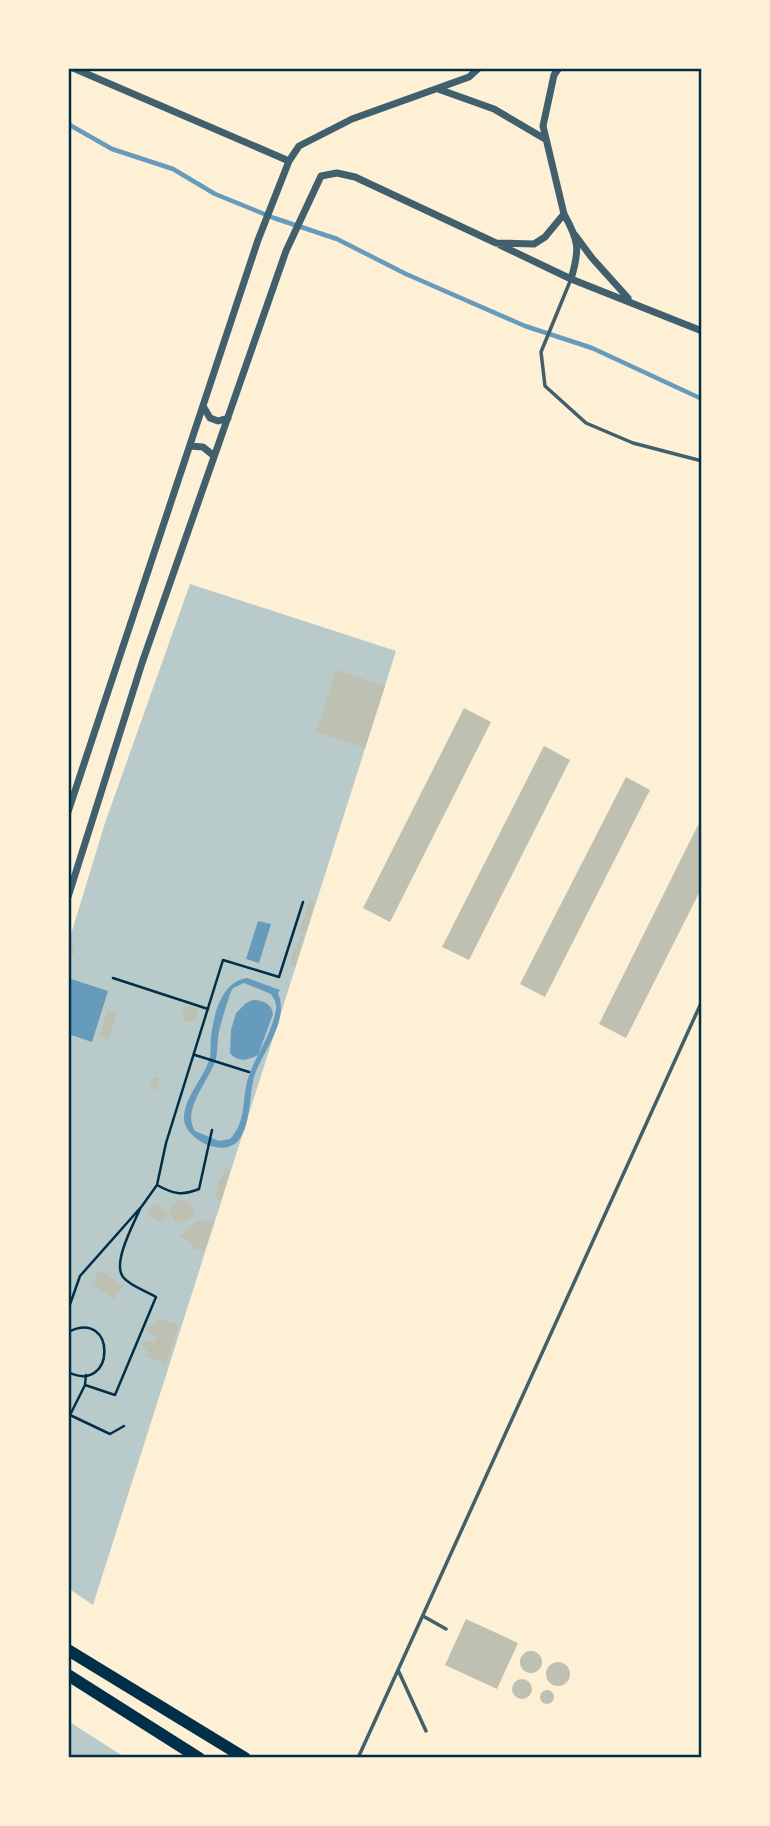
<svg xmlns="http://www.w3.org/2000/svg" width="770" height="1826" font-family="Arial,sans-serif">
  <rect width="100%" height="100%" fill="#fdf0d5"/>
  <path fill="#b9caca" d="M190,584l206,67 -303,954 -25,-17v-644l37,-121z
    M68,1721l58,37h-58z"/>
  <path fill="#669bbc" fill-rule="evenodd" d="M258,921l13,3 -12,39 -13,-4z
    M68,978l40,13 -16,51 -24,-8z
    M247,978l33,12 -2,3c12,29 -16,58 -24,84 -5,18 -3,53 -18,66 -17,14 -54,-6 -52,-27 2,-20 17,-35 24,-53 4,-8 2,-17 3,-26 3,-23 10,-55 36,-59zM244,983l27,11c3,5 6,9 5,15 -4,27 -22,47 -29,73 -5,20 -1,40 -17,57l-11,2 -24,-10c-14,-22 15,-51 21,-72 2,-9 1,-19 3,-28 3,-12 7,-25 11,-37l3,-6z
    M253,1000c10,0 19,4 20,14l-15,41c-10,5 -20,8 -28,-2l1,-23 5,-17 10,-10z"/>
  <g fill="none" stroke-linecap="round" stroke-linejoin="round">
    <path stroke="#669bbc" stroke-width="4.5" d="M68,124l44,25 61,20 42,25 59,24 63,21 69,35 119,52 67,22 110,51"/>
  </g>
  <path fill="#bec0b2" d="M336,670l49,16 -20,62 -49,-16z
    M464,708l27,14 -101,200 -27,-14z
    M544,746l26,14 -101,200 -27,-13z
    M626,777l24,13 -105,207 -25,-13z
    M698,825l4,2v60l-76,151 -27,-14z
    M309,900l6,2 -9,31 -6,-2z
    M301,936l3,1 -9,29 -4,-1 1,-11z
    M68,943l6,2v8l-6,10z
    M182 1014a8 8 0 1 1 16 0a8 8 0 1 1-16 0Z
    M107,1011l10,3 -8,25 -10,-3z
    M154,1077l5,1 -3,12 -6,-2z
    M226,1168l4,1 -9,32 -5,-2 2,-16z
    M179,1200l10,2 6,8 -5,10 -14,4 -7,-12 -7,11 -15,-9 7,-11 15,9 2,-5z
    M204,1220l10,1 -10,31 -12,-4 2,-4 -14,-7 15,-15z
    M100,1270l23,16 -9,13 -23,-15z
    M158,1318l21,7 -13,39 -21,-8 2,-4 -5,-8 1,-4 12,3 2,-7 -11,-4 1,-4 10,-6z
    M466,1619l52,24 -21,46 -52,-24z
    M520 1662a11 11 0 1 1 22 0a11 11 0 1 1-22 0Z
    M546 1674a12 12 0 1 1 24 0a12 12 0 1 1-24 0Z
    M512 1689a10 10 0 1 1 20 0a10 10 0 1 1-20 0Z
    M540 1697a7 7 0 1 1 14 0a7 7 0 1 1-14 0Z"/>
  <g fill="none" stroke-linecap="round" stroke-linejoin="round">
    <path stroke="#003049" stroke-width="2.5" d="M113,978l95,31
      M195,1055l54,17
      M157,1185c16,9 25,11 42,4l13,-59
      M68,1310l12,-34 62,-70 15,-21 9,-42 57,-183 56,17 24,-75
      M68,1332c49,-25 48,64 0,40
      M86,1375l-1,10 30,10 41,-98c-10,-6 -26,-11 -33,-20 -11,-14 11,-54 17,-68
      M85,1385l-15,30 40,19 14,-8"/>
    <path stroke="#3f606c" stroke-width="3.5" d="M571,279l-30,73 4,34 41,37 47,20 69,18
      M423,1616l23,13
      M398,1670l28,61
      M358,1758l344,-757"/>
    <path stroke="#3f606c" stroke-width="7" d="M73,68l216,93
      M438,89l56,20 51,30
      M564,214c15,27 16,35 7,65
      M575,235l17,23 36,40
      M500,245l71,34 131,52
      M203,406l7,12 8,3 10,-3
      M190,446l13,1 11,9
      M68,812l190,-572 31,-79 10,-15 53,-27 117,-42 10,-9
      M68,897l74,-234 144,-412 35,-75 16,-3 18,4 141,66 38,1 11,-7 19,-23 -21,-88 11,-51 5,-7"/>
    <path stroke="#003049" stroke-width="12" d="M68,1650l177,108
      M68,1675l131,83"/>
  </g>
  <rect width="770" height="1826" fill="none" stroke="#fdf0d5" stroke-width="140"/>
  <rect x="70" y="70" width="630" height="1686" fill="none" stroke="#003049" stroke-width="2.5"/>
</svg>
